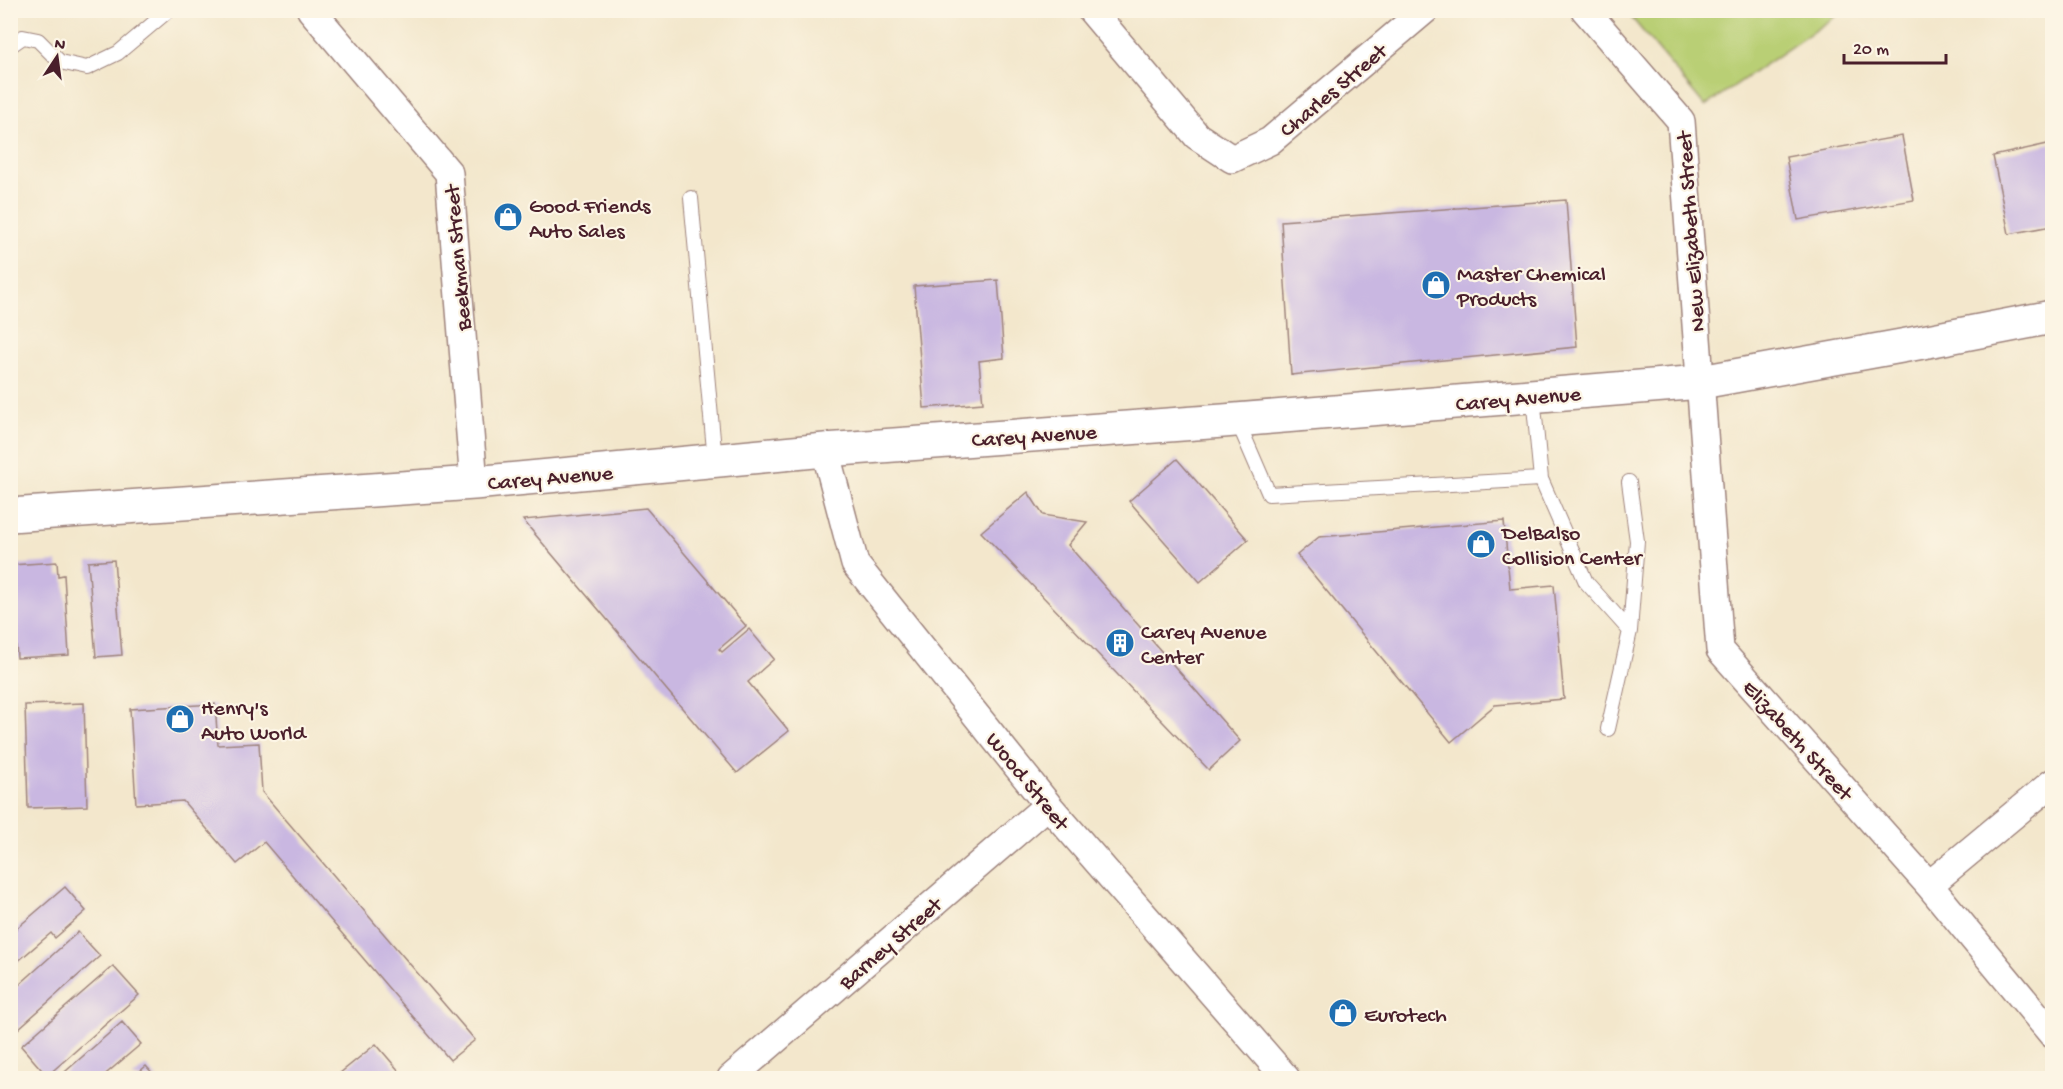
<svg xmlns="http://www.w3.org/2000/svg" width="2063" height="1089" font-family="'Gochi Hand',sans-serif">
  <rect width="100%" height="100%" fill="#fcf5e5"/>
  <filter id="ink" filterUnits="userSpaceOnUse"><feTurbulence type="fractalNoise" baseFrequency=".0167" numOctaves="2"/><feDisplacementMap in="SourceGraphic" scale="12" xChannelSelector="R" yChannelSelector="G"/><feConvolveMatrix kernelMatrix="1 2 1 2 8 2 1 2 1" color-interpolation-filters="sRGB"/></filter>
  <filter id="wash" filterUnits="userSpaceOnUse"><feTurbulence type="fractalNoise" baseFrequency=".008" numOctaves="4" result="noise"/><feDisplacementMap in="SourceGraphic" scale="24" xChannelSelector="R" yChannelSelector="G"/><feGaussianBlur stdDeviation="1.35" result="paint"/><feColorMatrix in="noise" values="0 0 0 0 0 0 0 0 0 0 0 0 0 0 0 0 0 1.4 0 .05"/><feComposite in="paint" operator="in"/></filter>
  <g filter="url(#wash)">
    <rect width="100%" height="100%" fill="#f3e7cc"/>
    <path fill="#b9cf74" stroke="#827750" stroke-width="1.5" d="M1837,10l3,3 -135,93 -79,-95z"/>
    <g id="blocks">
      <path fill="#c9b7e1" d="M1902,136l12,64 -116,20 -12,-63z
        M2052,143v83l-43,8 -16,-78z
        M1566,200l11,147 -286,28 -10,-154z
        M998,280l6,78 -25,3 4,42 -59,5 -10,-122z
        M1177,459l71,81 -48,42 -71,-81z
        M1028,492l15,23 44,7 -19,23 172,196 -31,29 -228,-238z
        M646,508l100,118 -27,23 3,3 27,-23 25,30 -26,23 41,49 -52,42 -214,-253z
        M1504,521l6,68 44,-4 10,114 -69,6 -44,37 -154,-187 22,-18z
        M114,560l8,95 -26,2 -8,-95z
        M57,562l1,14 6,-1 5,80 -52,3 -6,-93z
        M84,703l3,103 -59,2 -3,-103z
        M215,704l3,41 41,-2 3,49 213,248 -25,20 -186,-218 -27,22 -54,-63 -47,3 -6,-95z
        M65,887l21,24 -31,27 -4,-5 -41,35v-34z
        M78,932l22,24 -82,73 -8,-8v-28z
        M113,966l26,29 -92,81 -26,-30z
        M122,1022l19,22 -40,34h-43z
        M376,1044l29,34h-71z
        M146,1066l11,12h-25z"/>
    </g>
  </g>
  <g filter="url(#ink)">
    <use href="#blocks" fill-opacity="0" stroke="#9e837c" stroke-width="1.5"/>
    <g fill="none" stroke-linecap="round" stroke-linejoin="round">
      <g stroke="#9e837c" stroke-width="16">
        <path id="service" d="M10,46l13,-9 15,3 22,22 27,6 31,-15 51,-43
          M691,198l24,263
          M1533,396l8,83 45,103 44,49 -22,98
          M1237,420l32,74 272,-15
          M1629,482l8,59 -7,90"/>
      </g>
      <g stroke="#9e837c" stroke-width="30">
        <path id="minor" d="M311,10l138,163 25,310
          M1091,10l106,126 35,23 38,-18 155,-131
          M1585,10l96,111 39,529 209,235 123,149
          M825,450l30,114 193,241 238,273
          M1929,885l123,-102
          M731,1078l317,-273"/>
      </g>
      <g stroke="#9e837c" stroke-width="36">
        <path id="primary" d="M10,515l464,-32 351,-33 398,-29 478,-39 206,-37 145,-28"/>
      </g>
      <use href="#service" stroke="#fff" stroke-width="14"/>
      <use href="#minor" stroke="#fff" stroke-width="27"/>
      <use href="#primary" stroke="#fff" stroke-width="33"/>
    </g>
  </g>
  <defs>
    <g id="shop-disc" transform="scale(1.5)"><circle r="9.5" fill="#1f6fb2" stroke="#fcf5e5"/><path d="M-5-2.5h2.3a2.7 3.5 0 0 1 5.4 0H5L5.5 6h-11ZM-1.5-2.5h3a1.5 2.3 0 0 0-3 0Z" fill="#fff"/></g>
    <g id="building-disc" transform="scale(1.5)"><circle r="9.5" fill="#1f6fb2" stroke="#fcf5e5"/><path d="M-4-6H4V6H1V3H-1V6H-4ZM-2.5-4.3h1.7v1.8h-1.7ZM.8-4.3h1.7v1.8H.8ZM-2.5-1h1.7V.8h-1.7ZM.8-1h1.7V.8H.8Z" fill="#fff"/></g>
  </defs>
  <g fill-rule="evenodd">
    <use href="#shop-disc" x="508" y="217"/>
    <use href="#shop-disc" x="1436" y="285"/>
    <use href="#shop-disc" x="1481" y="544"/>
    <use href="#building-disc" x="1120" y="643"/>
    <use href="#shop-disc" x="180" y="719"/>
    <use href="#shop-disc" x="1343" y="1013"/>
  </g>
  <g text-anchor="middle" stroke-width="4.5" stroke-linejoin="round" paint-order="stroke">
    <g font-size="22" fill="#4a1f2b" stroke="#fcf5e5">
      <text transform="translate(1332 89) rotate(-40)" y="8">Charles Street</text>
      <text transform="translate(1689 232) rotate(-94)" y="8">New Elizabeth Street</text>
      <text transform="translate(456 258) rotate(-95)" y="8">Beekman Street</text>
      <text transform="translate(1518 397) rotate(-5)" y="8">Carey Avenue</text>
      <text transform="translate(1034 434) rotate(-4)" y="8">Carey Avenue</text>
      <text transform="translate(550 476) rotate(-5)" y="8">Carey Avenue</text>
      <text transform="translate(1799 739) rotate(48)" y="8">Elizabeth Street</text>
      <text transform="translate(1029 780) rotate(51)" y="8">Wood Street</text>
      <text transform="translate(889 942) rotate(-41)" y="8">Barney Street</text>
    </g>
    <g font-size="22" fill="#4a1f2b" stroke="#fcf5e5" text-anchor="start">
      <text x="529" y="212">Good Friends<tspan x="529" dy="25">Auto Sales</tspan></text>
      <text x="1457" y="280">Master Chemical<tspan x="1457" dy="25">Products</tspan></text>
      <text x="1502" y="539">DelBalso<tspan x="1502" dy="25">Collision Center</tspan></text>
      <text x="1141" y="638">Carey Avenue<tspan x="1141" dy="25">Center</tspan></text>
      <text x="201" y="714">Henry's<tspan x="201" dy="25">Auto World</tspan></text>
      <text x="1364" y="1021">Eurotech</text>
    </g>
  </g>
  <rect width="2063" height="1089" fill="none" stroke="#fcf5e5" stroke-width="36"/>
  <g transform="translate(57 57) rotate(13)" stroke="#fcf5e5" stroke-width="4.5" paint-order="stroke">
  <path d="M0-4.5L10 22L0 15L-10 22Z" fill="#4a1f2b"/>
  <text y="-9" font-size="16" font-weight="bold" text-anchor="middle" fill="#4a1f2b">N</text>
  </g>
  <path d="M1844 54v9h102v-9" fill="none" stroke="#4a1f2b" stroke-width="3"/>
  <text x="1853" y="54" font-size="18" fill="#4a1f2b" stroke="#fcf5e5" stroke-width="4.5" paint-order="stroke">20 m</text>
</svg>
